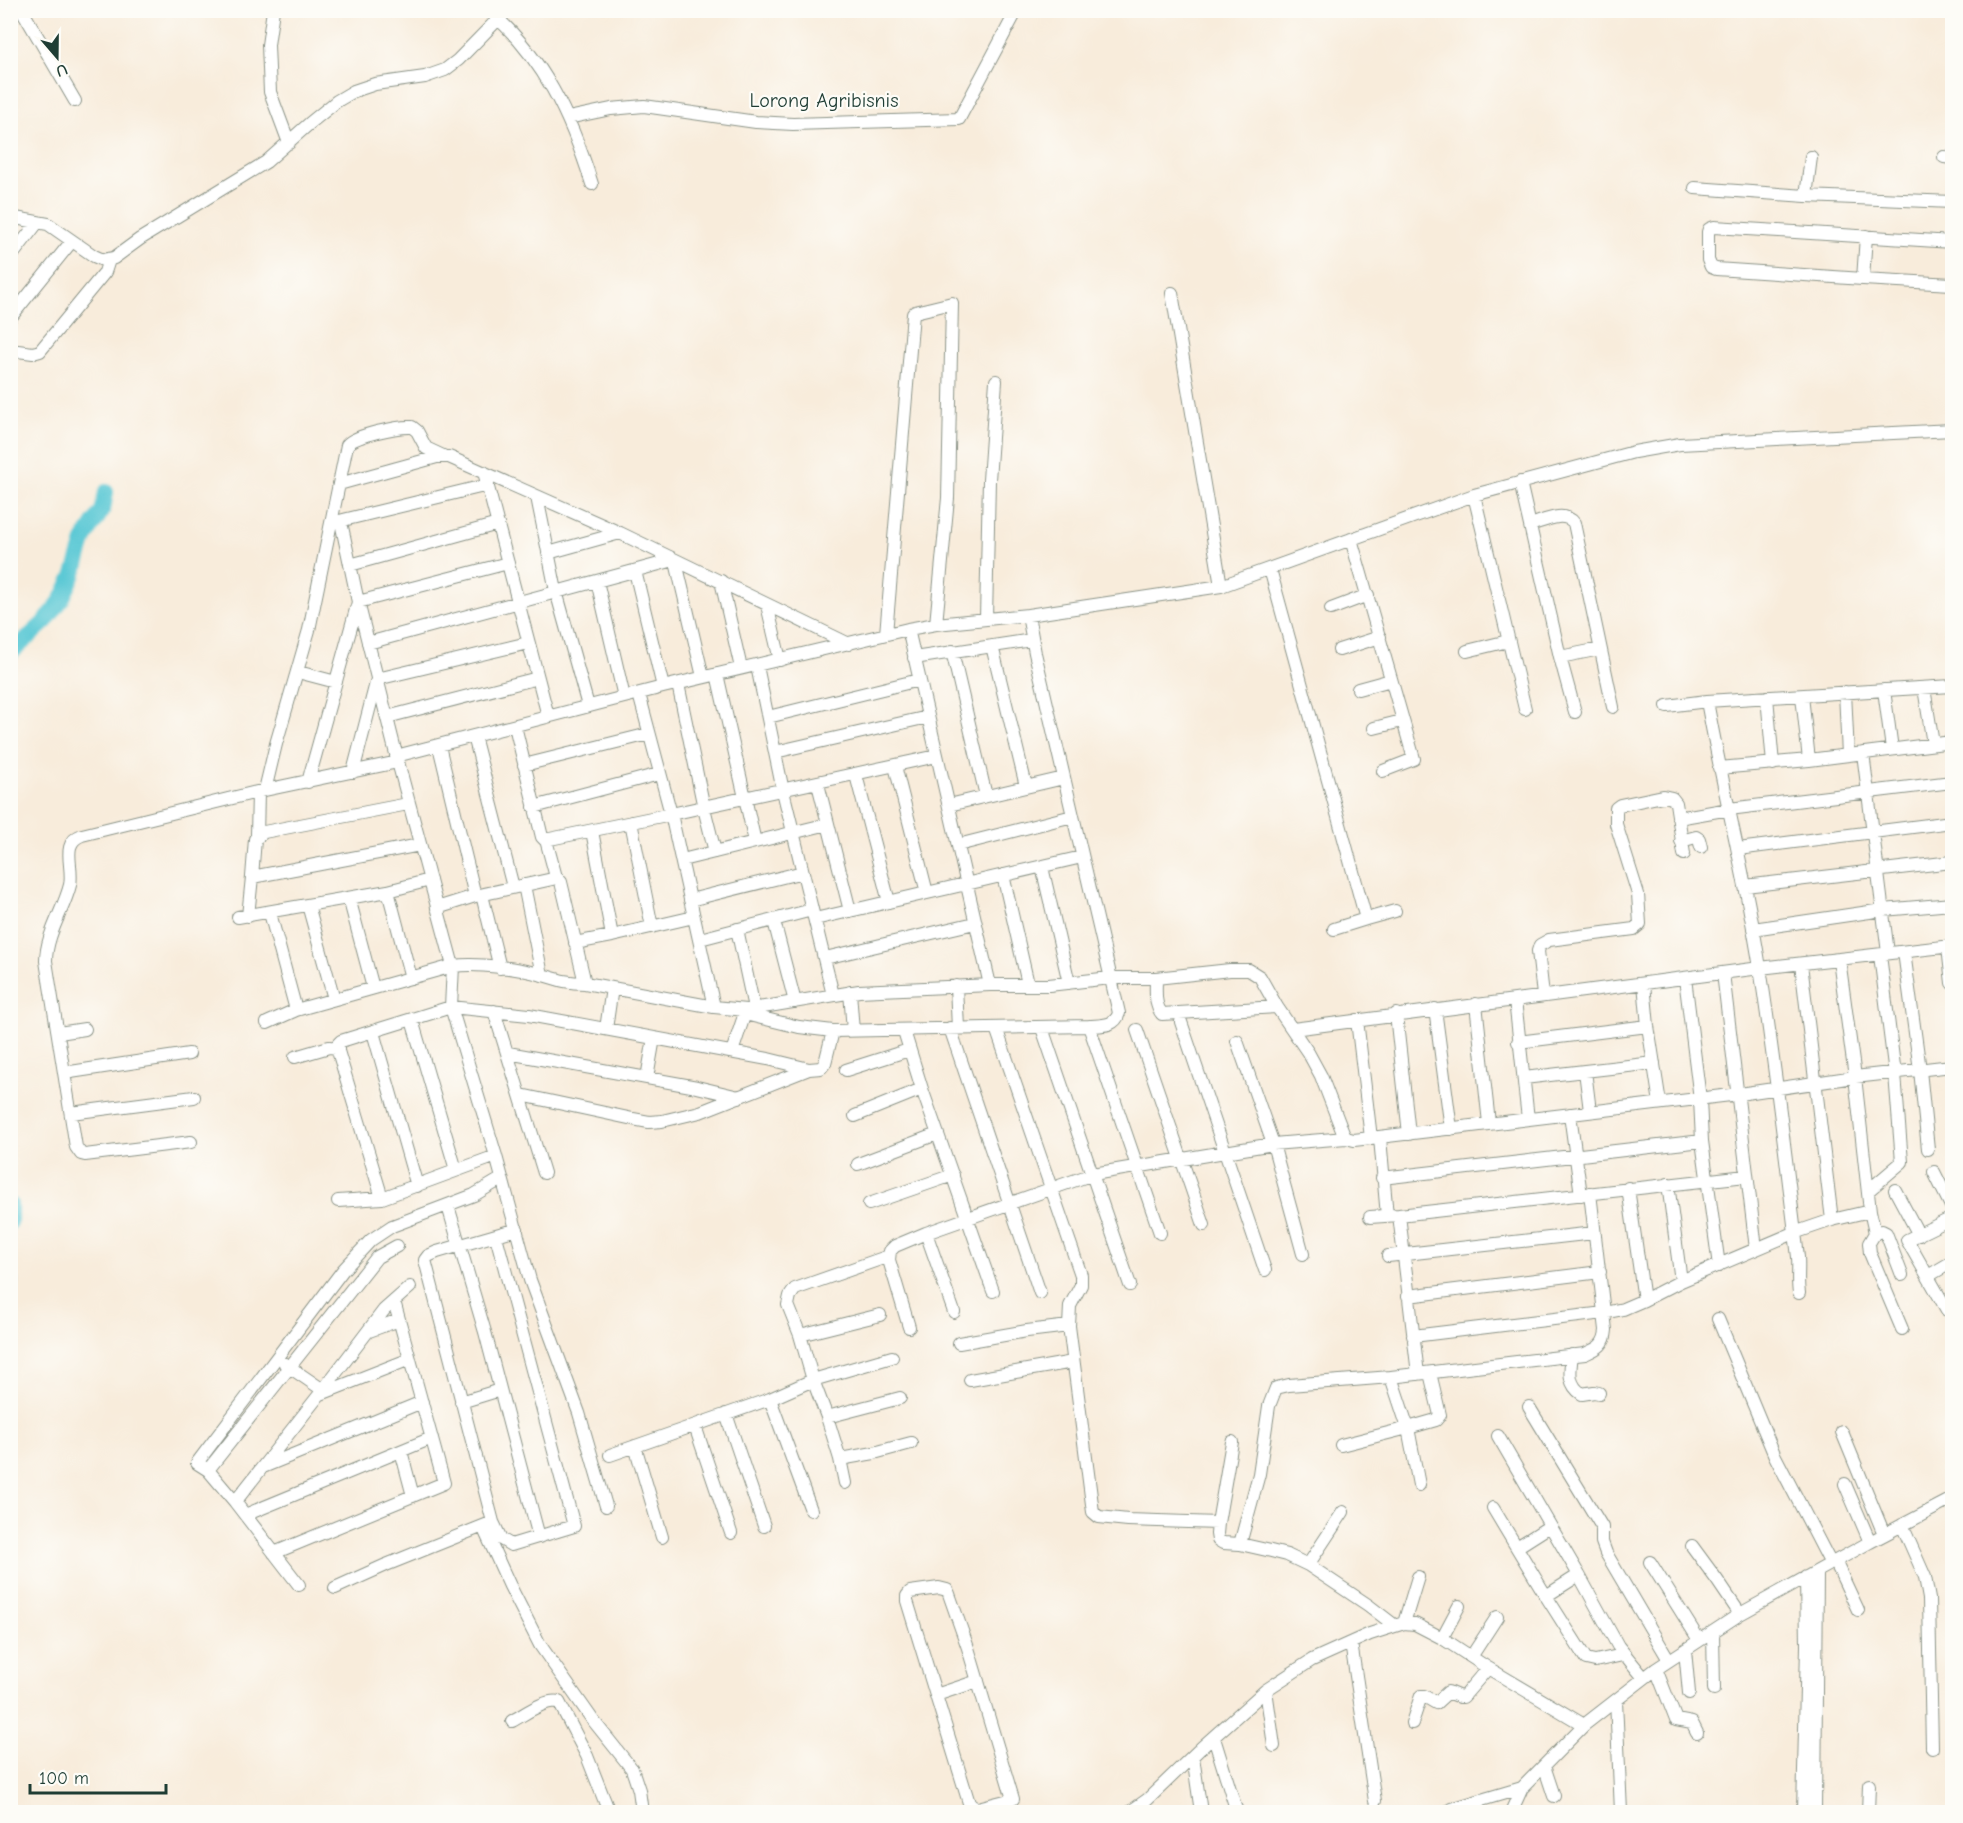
<svg xmlns="http://www.w3.org/2000/svg" width="1963" height="1823" font-family="'Comic Neue',sans-serif">
  <rect width="100%" height="100%" fill="#fdfcf7"/>
  <filter id="ink" filterUnits="userSpaceOnUse"><feTurbulence type="fractalNoise" baseFrequency=".0167" numOctaves="2"/><feDisplacementMap in="SourceGraphic" scale="12" xChannelSelector="R" yChannelSelector="G"/><feConvolveMatrix kernelMatrix="1 2 1 2 8 2 1 2 1" color-interpolation-filters="sRGB"/></filter>
  <filter id="wash" filterUnits="userSpaceOnUse"><feTurbulence type="fractalNoise" baseFrequency=".008" numOctaves="4" result="noise"/><feDisplacementMap in="SourceGraphic" scale="24" xChannelSelector="R" yChannelSelector="G"/><feGaussianBlur stdDeviation="1.35" result="paint"/><feColorMatrix in="noise" values="0 0 0 0 0 0 0 0 0 0 0 0 0 0 0 0 0 1.4 0 .05"/><feComposite in="paint" operator="in"/></filter>
  <g filter="url(#wash)">
    <rect width="100%" height="100%" fill="#f8ecdb"/>
    <g fill="none" stroke-linecap="round" stroke-linejoin="round">
      <path stroke="#5dc9d5" stroke-width="16" d="M10,654l36,-33 16,-22 12,-25 11,-36 18,-29 3,-17
        M10,1205v17
        M10,1281v2"/>
    </g>
  </g>
  <g filter="url(#ink)">
    <g fill="none" stroke-linecap="round" stroke-linejoin="round">
      <g stroke="#8c9488" stroke-width="14">
        <path id="minor" d="M22,10l53,91
          M273,10l-5,35 2,47 19,51
          M488,10c55,46 83,107 104,174
          M568,118l43,-9 33,-3 112,16 37,2 166,-5 58,-109
          M1811,157l-5,39 146,6
          M1944,157l8,1
          M1695,188l111,8
          M10,217l38,7 46,32 9,4 11,-2 26,-19 126,-77 44,-39 27,-22 17,-10 21,-7 50,-7 20,-7 13,-10 49,-50
          M1866,236l-3,43 89,5
          M10,258l28,-36
          M1863,279l-147,-10 -5,-2 -3,-7v-28l1,-3 5,-2 238,15
          M1172,293l49,293
          M10,318l62,-77
          M10,350l23,3 7,-2 65,-79 4,-12
          M484,472l64,244
          M1520,482l40,175 15,55
          M339,484l98,-27h12l171,76 229,111
          M1474,495l51,214
          M537,497l19,94 32,115
          M335,522l153,-37
          M1530,525c14,-4 34,-15 44,-2l39,184
          M1351,539l63,220 -31,12
          M548,553l72,-20
          M676,562l27,115
          M350,565l148,-41
          M1270,569l96,350 -32,10
          M635,571l28,116
          M597,581l27,116
          M721,581l20,87
          M767,605l13,55
          M1331,609l37,-14
          M986,619l3,-139 7,-99
          M908,629l82,356
          M886,634l27,-320 2,-2 37,-9 -4,195 -12,126
          M368,643l306,-83
          M992,646l34,140
          M1339,650l41,-13
          M952,651l34,145
          M1467,651l41,-10
          M1560,657l40,-8
          M914,658l118,-18
          M757,666l26,125 50,204
          M298,672l38,10
          M717,674l38,168
          M678,684l26,124 11,44
          M1924,688l9,56
          M1358,689l33,-9
          M1884,690l8,59
          M1845,692l3,63
          M639,694l32,120 266,-58
          M1802,696l7,64
          M1767,697l6,67
          M1707,701c16,89 39,177 53,267 15,96 26,192 38,289 1,12 -1,24 1,36
          M1667,706l40,-5 245,-15
          M387,717l151,-39
          M768,717l151,-37
          M515,726l27,111 3,3 126,-26 43,193
          M1374,728l28,-7
          M474,736l39,151
          M439,746l36,150
          M775,752l153,-35
          M1863,753l25,200
          M396,756l267,-69 245,-58 28,-5 92,-9 193,-29 253,-91 160,-43 46,-8 272,-14
          M524,765l125,-31
          M895,766l32,127
          M1719,768l90,-8 143,-18
          M353,772l24,-93 151,-36
          M856,775l33,127
          M308,782l50,-180 150,-39
          M818,784l32,127
          M265,790l11,-46 33,-114 38,-185c8,-10 52,-19 65,-18l5,4 9,17 17,8
          M408,804l-144,28 -9,7 -3,38 168,-32
          M949,805l115,-27
          M534,807l125,-33
          M1678,818l51,-9 223,-27
          M631,822l21,105
          M592,831l20,105
          M257,836l1,-44
          M546,840l10,37
          M1681,841l15,-4 3,2 2,8
          M958,845l115,-29
          M1738,849l214,-27
          M682,860l146,-36
          M1042,867l27,116
          M1003,875l25,109
          M524,885l18,90
          M1745,886l207,-24
          M388,891l23,87
          M482,895l18,73
          M349,898l24,90
          M690,900l113,-28
          M308,905l26,94
          M437,908l38,-12 82,-18 4,4 24,101
          M270,913l26,97
          M248,916l4,-39
          M238,917l150,-26 42,-11
          M815,919l267,-62
          M1366,919l29,-8
          M774,921l21,81
          M737,929l17,79
          M1753,929l130,-19 69,-6
          M700,939l112,-29
          M575,943l37,-7 82,-19
          M1948,947l4,36
          M1904,952l16,118 8,79
          M825,958l150,-35
          M1839,959l16,118 15,134 5,22 -6,10 1,10 32,76
          M1801,964l31,256
          M1723,973l33,276
          M1156,978c0,11 -2,27 6,36l115,-7
          M1685,978l15,121 2,42 17,125
          M1644,984l4,42 12,77
          M956,986l2,42
          M850,992l3,39
          M1543,995l-5,-44 2,-6 9,-5 85,-11 6,-5 -2,-30 -22,-70v-16l4,-3 43,-9 9,2 4,5 8,51
          M1476,1004l13,119
          M1435,1009l16,120
          M494,1011l50,162
          M745,1014l54,13 34,4 256,-5c12,-1 26,1 30,-13l-84,-360 -7,-38
          M1396,1014l13,120
          M412,1020l44,150
          M1357,1020l14,118
          M1181,1022l84,248
          M267,1023l29,-13 157,-44 -55,-204
          M1089,1026l71,207
          M950,1028l90,265
          M996,1028l85,247v10l-11,21 -1,20 24,186 6,5 29,3 90,3
          M1042,1028l88,257
          M606,1029l6,-41
          M1293,1029l222,-29
          M1137,1030l67,195
          M904,1031l18,58 71,202
          M373,1032l44,154
          M59,1033l26,-4
          M1237,1041l36,103 30,110
          M1518,1042l130,-16
          M732,1052l14,-42
          M508,1053l189,34 42,10
          M295,1057l34,-10 9,1
          M846,1070l63,-20
          M1585,1071l5,40
          M64,1073l125,-19
          M647,1078l7,-40
          M1524,1078l130,-15
          M521,1095l112,24 16,3 13,-1 38,-9 109,-43 12,-1 4,-5 8,-32
          M71,1113l123,-16
          M1570,1114l11,81
          M855,1116l67,-27
          M1528,1119l-13,-119 245,-32 192,-22
          M1380,1138l7,78
          M191,1142l-106,13 -4,-1 -5,-7 -30,-186c0,-27 18,-51 24,-76 4,-19 -10,-42 12,-50l183,-45 133,-28 -40,-160 -17,-80
          M858,1164l79,-30
          M1934,1172l18,36
          M1382,1178l320,-37
          M1668,1184l13,97
          M1628,1188l16,112
          M1895,1190l24,45
          M1868,1191l34,-29 -7,-88 -15,-119
          M382,1198l-44,-147v-7l3,-3 110,-34 78,8 239,44 41,10
          M338,1201l44,-3 114,-42
          M869,1204l84,-29
          M448,1206l37,126 54,205
          M1399,1215l19,159
          M1370,1217l29,-2 347,-39
          M1952,1218l-45,22 40,70 5,-2
          M926,1233l28,79
          M1875,1233l7,-2 4,2 16,42
          M889,1256l-94,33 -5,7 -2,9 12,30 13,45 14,37 73,-19
          M1388,1256l206,-23
          M1928,1276l24,-14
          M1408,1296l192,-24
          M1718,1319l57,137 56,108
          M909,1327l-20,-67 1,-9 5,-5 31,-13 167,-59 180,-30 73,-6
          M369,1331l30,-11
          M800,1335l80,-20
          M1413,1336l191,-23 19,-4 21,-9 37,-19 113,-48 38,-13 38,-9
          M959,1343l68,-12 42,-5
          M1572,1355c-2,16 -5,29 10,39l12,-2 5,1
          M285,1364l38,26
          M970,1380l103,-18
          M321,1394l89,-35
          M770,1399l41,111
          M461,1402l39,-12
          M1529,1407l73,120v15l4,11 63,107
          M726,1414l38,112
          M827,1417l13,42 5,24
          M695,1426l36,107
          M1842,1432l42,102
          M1498,1436l81,139 39,71 26,32
          M1232,1442l-14,81 -1,11 1,6 5,3 17,1 31,7 16,4 21,10 60,40 26,20
          M1341,1445l67,-17 -17,-51 194,-23c13,-6 20,-9 21,-24l-16,-137
          M635,1446l27,91
          M401,1451l12,45
          M610,1455l160,-56 43,-19 79,-23
          M840,1459l34,-6 37,-10
          M263,1467l159,-65
          M208,1470l169,-213 20,-11
          M1845,1484l25,58
          M1419,1485l-11,-57 28,-8 4,-5 -10,-42
          M235,1502l88,-112 61,-80 26,-23
          M606,1506l-27,-93 -49,-133 -34,-124 -45,-149 2,-41c26,-3 65,2 90,9 16,5 24,8 42,8l129,24 32,3 113,-19 131,-6h59l61,-7h46l74,-8h19l11,7 17,30 32,47 12,22 22,57 3,5 8,2 385,-46 116,-17 97,-11
          M1493,1508l53,88 33,-21
          M245,1515l187,-77
          M493,1522l8,17 10,6 63,-19 -78,-290
          M1902,1525l23,52 4,22 3,149
          M483,1527l27,59 30,59 52,74 40,50 7,21 3,22
          M1240,1544l19,-70 10,-68 7,-18 13,-3 102,-8
          M1692,1546l25,34 23,34
          M1517,1547l33,-21
          M274,1553l170,-70 -50,-182
          M1835,1561l23,49
          M1650,1562l49,78
          M1308,1565l35,-53
          M299,1585l-64,-83 -27,-32 -11,-7 146,-193 28,-30 21,-14 82,-31 27,-16
          M335,1588l51,-23 107,-43 -68,-262 3,-4 9,-4 80,-23
          M939,1588l8,2 2,4 19,54 45,151 -35,9 -5,-1 -4,-4 -62,-202v-5l3,-4z
          M1546,1596l40,63 9,2 28,-6
          M1404,1623l14,-46
          M1713,1632l1,57
          M1442,1638l17,-32
          M1351,1643l24,158
          M1685,1650l4,43
          M1471,1657l26,-40
          M1656,1669l20,51 16,3 5,10
          M1266,1690l8,56
          M936,1695l42,-14
          M1616,1700l5,112
          M512,1721c13,-7 33,-22 47,-19l28,54 22,56
          M1412,1723l9,-27h3l12,7 12,-11 12,5h3l25,-29
          M1214,1738l23,74
          M1193,1757l8,55
          M1544,1766l10,30
          M1451,1809l71,-21
          M1130,1812l17,-12 54,-52 65,-58 46,-30 58,-26 34,-11 11,1 27,14 46,30 96,57
          M1511,1812l11,-24 62,-63 72,-56 84,-55 130,-72 82,-43
          M1803,1812l4,-166 -1,-69
          M1815,1812l2,-240
          M1868,1812l1,-27"/>
      </g>
      <use href="#minor" stroke="#fff" stroke-width="12"/>
    </g>
  </g>
  <g text-anchor="middle" stroke-width="4.5" stroke-linejoin="round" paint-order="stroke">
    <g font-size="20" fill="#1f3d34" stroke="#fdfcf7">
      <text x="824" y="107">Lorong Agribisnis</text>
    </g>
  </g>
  <rect width="1963" height="1823" fill="none" stroke="#fdfcf7" stroke-width="36"/>
  <g transform="translate(57 57) rotate(160)" stroke="#fdfcf7" stroke-width="4.5" paint-order="stroke">
  <path d="M0-4.5L10 22L0 15L-10 22Z" fill="#1f3d34"/>
  <text y="-9" font-size="16" font-weight="bold" text-anchor="middle" fill="#1f3d34">U</text>
  </g>
  <path d="M30 1784v9h136v-9" fill="none" stroke="#1f3d34" stroke-width="3"/>
  <text x="39" y="1784" font-size="18" fill="#1f3d34" stroke="#fdfcf7" stroke-width="4.5" paint-order="stroke">100 m</text>
</svg>
